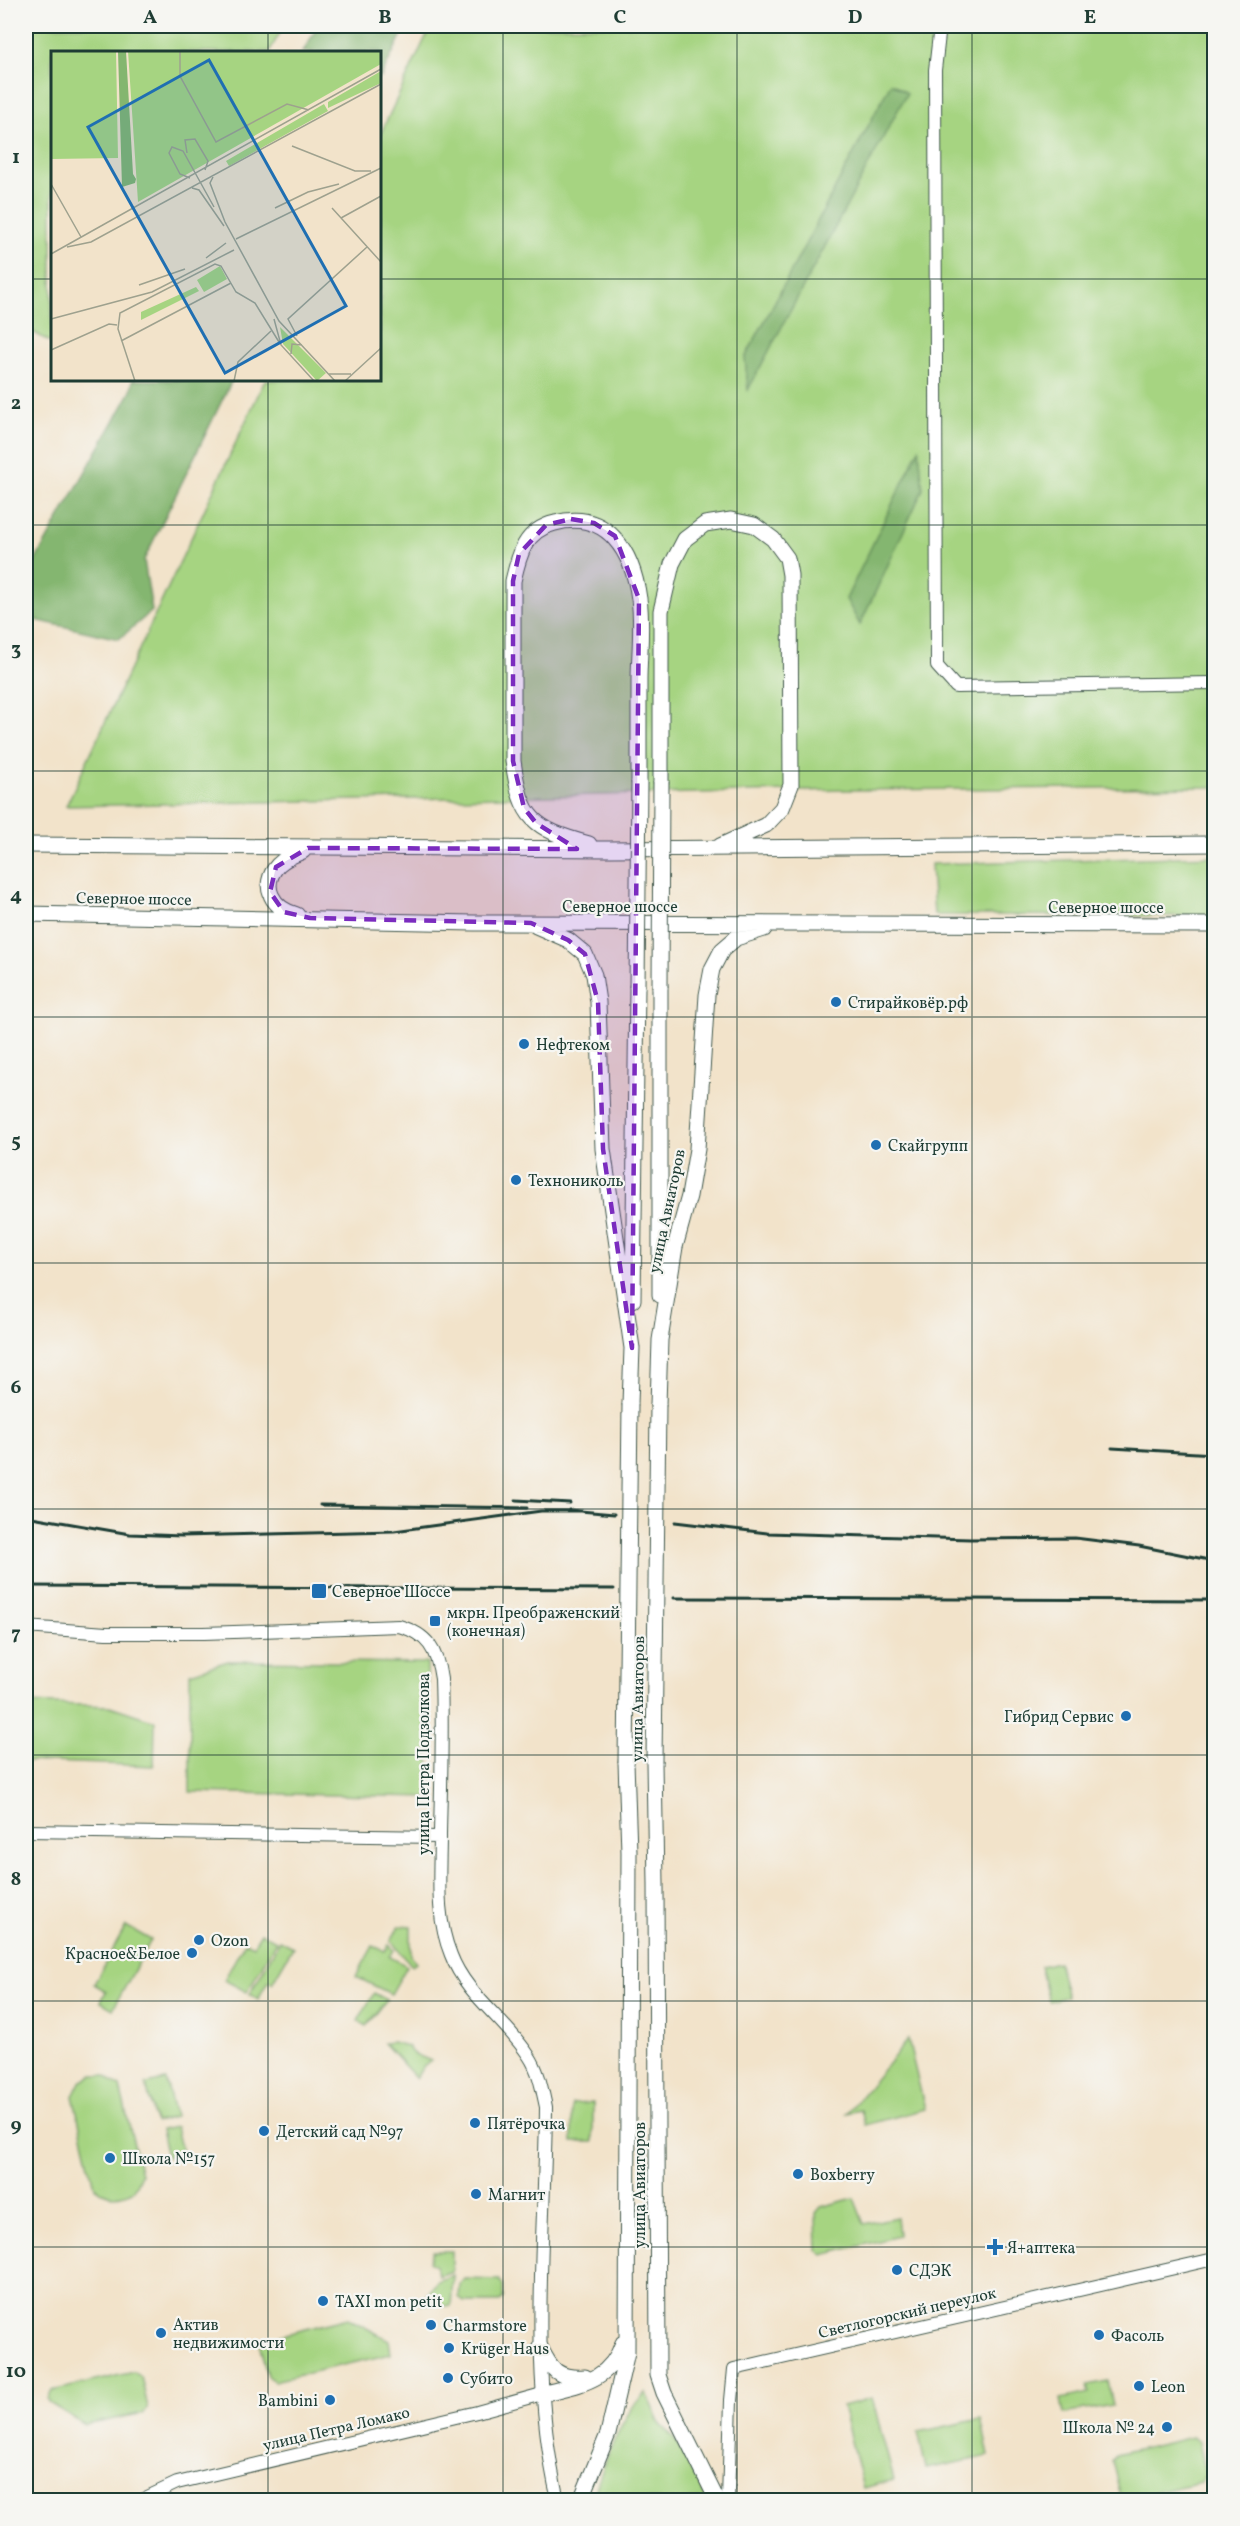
<svg xmlns="http://www.w3.org/2000/svg" width="1240" height="2526" font-family="Vollkorn,serif">
  <rect width="100%" height="100%" fill="#f6f6f2"/>
  <filter id="ink" filterUnits="userSpaceOnUse"><feTurbulence type="fractalNoise" baseFrequency=".0167" numOctaves="2"/><feDisplacementMap in="SourceGraphic" scale="12" xChannelSelector="R" yChannelSelector="G"/><feConvolveMatrix kernelMatrix="1 2 1 2 8 2 1 2 1" color-interpolation-filters="sRGB"/></filter>
  <filter id="wash" filterUnits="userSpaceOnUse"><feTurbulence type="fractalNoise" baseFrequency=".008" numOctaves="4" result="noise"/><feDisplacementMap in="SourceGraphic" scale="24" xChannelSelector="R" yChannelSelector="G"/><feGaussianBlur stdDeviation="1.35" result="paint"/><feColorMatrix in="noise" values="0 0 0 0 0 0 0 0 0 0 0 0 0 0 0 0 0 1.4 0 .05"/><feComposite in="paint" operator="in"/></filter>
  <g filter="url(#wash)">
    <rect width="100%" height="100%" fill="#f2e3ca"/>
    <path fill="#a6d481" stroke="#62885a" stroke-width="1.5" d="M26,26h258l-15,26h-217v291l-26,-15z
      M431,26h783v761l-367,3 -781,16 199,-426h115v-245z
      M1214,856v60l-280,-1 -3,-51z
      M228,1661l199,2 3,134 -240,-5v-119z
      M26,1703l84,3 45,15 -1,45 -128,-5z
      M126,1926l25,14 -38,69 -12,-7 5,-11 -12,-7z
      M399,1926l12,1v29l5,7 -4,3 -21,-25z
      M261,1933l15,8 -29,51 -23,-12 21,-38 8,4z
      M280,1940l13,7 -21,36 -4,-2 -10,18 -8,-5z
      M389,1945l5,5 -4,7 17,9 -16,28 -35,-17 17,-31 12,5z
      M1058,1962l9,35 -18,4 -9,-35z
      M374,1993l13,7 -21,26 -8,-5z
      M908,2040l17,69 -60,16 -4,-15 -14,3z
      M392,2042l15,4 5,7 19,8 -9,7 -6,10 -32,-35z
      M93,2075h11l16,12 21,87 -7,16c-17,9 -30,8 -41,-7l-20,-87 7,-14z
      M166,2080l9,37 -20,5 -9,-38z
      M593,2103v39h-21v-38z
      M176,2127l6,26 -15,4 -6,-27z
      M854,2198l10,26 33,-7 2,19 -76,19 -6,-5 -1,-37 5,-6z
      M433,2251h19v20l-13,5 -4,-10 -6,-4z
      M453,2275l-2,31 -30,-2 16,-23z
      M464,2279l35,1 4,5v13l-4,4h-35l-5,-5 1,-13z
      M348,2318l41,22 2,14 -117,27 -7,-5 -7,-30 3,-6z
      M134,2372l7,5 7,30 -4,6 -59,12 -36,-22 -1,-4 4,-8z
      M1108,2381l5,24 -49,9 -3,-15 29,-6 -2,-8z
      M646,2393l12,27 19,23 30,57h-114c8,-30 28,-87 53,-107z
      M872,2398l22,82 -31,8 -21,-82z
      M981,2419l8,37 -63,13 -8,-37z
      M1192,2437l7,5 7,33 -5,7 -75,17 -5,-2 -9,-36 4,-6z"/>
    <path fill="#84b66f" stroke="#527a52" stroke-width="1.5" d="M318,26h88l-26,53v-27h-77z
      M891,83l16,10 -159,297 -3,-32z
      M133,380h99l-88,180 8,51 -33,28 -93,-21v-41l105,-186z
      M919,449l4,40 -63,136 -14,-26z"/>
  </g>
  <g filter="url(#ink)">
    <g fill="none" stroke-linecap="round" stroke-linejoin="round">
      <g stroke="#3f564a" stroke-width="14">
        <path id="minor" d="M940,26l-5,44 2,596 19,21 258,-4
          M26,1627l80,6h98l195,-7c29,8 38,24 42,53 2,52 0,103 -1,155 0,41 -5,82 11,121 15,40 55,65 78,101 10,15 13,33 17,51 -1,131 -18,264 12,393
          M26,1831l414,6
          M141,2500l36,-17 300,-71 65,-18
          M728,2500l3,-100 3,-31 480,-110"/>
      </g>
      <g stroke="#3f564a" stroke-width="17">
        <path id="major" d="M661,782v-171l11,-47 13,-25 20,-15 26,-4 23,5 19,14 14,19 3,17 1,210 -9,23 -16,17 -46,21
          M589,844c-56,-15 -68,-25 -76,-83v-180c6,-27 12,-51 42,-58 53,-14 78,30 84,76 4,26 0,56 0,82 0,34 0,67 0,101
          M26,845l583,4 605,-5
          M26,914l448,9 740,2
          M297,915c-24,-6 -38,-29 -19,-50 7,-7 15,-10 25,-14
          M536,926l32,14 17,14 9,21 4,27 5,147 29,199 -2,56
          M660,1295v-308
          M633,1300l4,-313
          M658,1405l2,-65 15,-93 14,-51 8,-47 10,-154 5,-26 10,-19 14,-12 28,-9
          M654,1762l2,122 2,491 6,18 53,107
          M540,2347c11,23 18,32 45,30
          M542,2394c36,-10 67,-11 81,-51
          M581,2500l27,-66 19,-82 2,-500 -3,-90"/>
      </g>
      <use href="#minor" stroke="#fff" stroke-width="12"/>
      <use href="#major" stroke="#fff" stroke-width="15"/>
      <path stroke="#1f3d34" stroke-width="3" d="M1112,1448l102,6
        M516,1500l54,3
        M320,1505l207,3
        M569,1510l45,4
        M26,1516l104,18 52,2 212,-5 147,-20h36
        M675,1522l92,11 203,6 105,-1 64,8 75,15
        M26,1586l588,3
        M674,1598l540,2"/>
      <g stroke="#3f564a" stroke-width="17" stroke-linecap="butt">
        <path id="major-bridge" d="M637,987l2,-205
          M660,987l1,-205
          M626,1762l4,-358
          M654,1762l4,-357"/>
      </g>
      <use href="#major-bridge" stroke="#fff" stroke-width="15"/>
    </g>
  </g>
  <path fill="#7b2cbf" fill-opacity="0.2" stroke="#7b2cbf" stroke-width="4.5" stroke-dasharray="12 8" stroke-linejoin="round" d="M571,519l23,4 21,13 24,63 -7,749 -29,-199 -5,-147 -13,-48 -17,-14 -37,-17 -221,-5 -26,-6 -14,-20 6,-25 32,-19 269,1 -41,-26 -12,-15 -11,-47v-180l6,-27 27,-29z"/>
  <path fill="none" stroke="#1f3d34" stroke-width="1.5" stroke-opacity="0.55" d="M268,26v26M503,26v2474M737,26v2474M972,26v2474M26,279h26M380,279h834M268,380v2120M26,525h1188M26,771h1188M26,1017h1188M26,1263h1188M26,1509h1188M26,1755h1188M26,2001h1188M26,2247h1188"/>
  <g fill="#1f6fb2" stroke="#f6f6f2" stroke-width="2">
    <circle cx="836" cy="1002" r="6"/>
    <circle cx="524" cy="1044" r="6"/>
    <circle cx="876" cy="1145" r="6"/>
    <circle cx="516" cy="1180" r="6"/>
    <rect x="311" y="1583" width="16" height="16" rx="3"/>
    <rect x="429" y="1615" width="12" height="12" rx="3"/>
    <circle cx="1126" cy="1716" r="6"/>
    <circle cx="199" cy="1940" r="6"/>
    <circle cx="192" cy="1953" r="6"/>
    <circle cx="475" cy="2123" r="6"/>
    <circle cx="264" cy="2131" r="6"/>
    <circle cx="110" cy="2158" r="6"/>
    <circle cx="798" cy="2174" r="6"/>
    <circle cx="476" cy="2194" r="6"/>
    <path d="M992 2238h6v6h6v6h-6v6h-6v-6h-6v-6h6z"/>
    <circle cx="897" cy="2270" r="6"/>
    <circle cx="323" cy="2301" r="6"/>
    <circle cx="431" cy="2325" r="6"/>
    <circle cx="161" cy="2333" r="6"/>
    <circle cx="1099" cy="2335" r="6"/>
    <circle cx="449" cy="2348" r="6"/>
    <circle cx="448" cy="2378" r="6"/>
    <circle cx="1139" cy="2386" r="6"/>
    <circle cx="330" cy="2400" r="6"/>
    <circle cx="1167" cy="2427" r="6"/>
  </g>
  <g text-anchor="middle" stroke-width="4.5" stroke-linejoin="round" paint-order="stroke">
    <g font-size="16" fill="#1f3d34" stroke="#f6f6f2">
      <text transform="translate(134 898) rotate(1)" y="6">Северное шоссе</text>
      <text x="620" y="912">Северное шоссе</text>
      <text x="1106" y="913">Северное шоссе</text>
      <text transform="translate(666 1211) rotate(-78)" y="6">улица Авиаторов</text>
      <text transform="translate(637 1699) rotate(-89)" y="6">улица Авиаторов</text>
      <text transform="translate(423 1764) rotate(-90)" y="6">улица Петра Подзолкова</text>
      <text transform="translate(639 2185) rotate(-90)" y="6">улица Авиаторов</text>
      <text transform="translate(907 2312) rotate(-13)" y="6">Светлогорский переулок</text>
      <text transform="translate(336 2428) rotate(-13)" y="6">улица Петра Ломако</text>
    </g>
    <g font-size="16" fill="#1f3d34" stroke="#f6f6f2" text-anchor="start">
      <text x="848" y="1008">Стирайковёр.рф</text>
      <text x="536" y="1050">Нефтеком</text>
      <text x="888" y="1151">Скайгрупп</text>
      <text x="528" y="1186">Технониколь</text>
      <text x="332" y="1597">Северное Шоссе</text>
      <text x="447" y="1618">мкрн. Преображенский<tspan x="447" dy="18">(конечная)</tspan></text>
      <text x="1114" y="1722" text-anchor="end">Гибрид Сервис</text>
      <text x="211" y="1946">Ozon</text>
      <text x="180" y="1959" text-anchor="end">Красное&amp;Белое</text>
      <text x="487" y="2129">Пятёрочка</text>
      <text x="276" y="2137">Детский сад №97</text>
      <text x="122" y="2164">Школа №157</text>
      <text x="810" y="2180">Boxberry</text>
      <text x="488" y="2200">Магнит</text>
      <text x="1007" y="2253">Я+аптека</text>
      <text x="909" y="2276">СДЭК</text>
      <text x="335" y="2307">TAXI mon petit</text>
      <text x="173" y="2330">Актив<tspan x="173" dy="18">недвижимости</tspan></text>
      <text x="443" y="2331">Charmstore</text>
      <text x="1111" y="2341">Фасоль</text>
      <text x="461" y="2354">Krüger Haus</text>
      <text x="460" y="2384">Субито</text>
      <text x="1151" y="2392">Leon</text>
      <text x="318" y="2406" text-anchor="end">Bambini</text>
      <text x="1155" y="2433" text-anchor="end">Школа № 24</text>
    </g>
  </g>
  <g transform="translate(51 51)">
    <rect width="330" height="330" fill="#f2e3ca"/>
    <path d="M0,0h65l2,107 -67,1zM77,0h253v13l-243,138zM330,20v12l-53,25v-6zM273,53l4,7 -99,55 -3,-5zM169,215l7,13 -23,13 -7,-12zM145,236l3,4 -58,29v-8zM229,276l46,46 -9,8 -34,-37z" fill="#a6d481"/>
    <path d="M67,0h8l7,123 3,5 -1,4 -13,4z" fill="#84b66f"/>
    <path fill="none" stroke="#9ea18e" stroke-width="1.5" d="M129,0v25l36,66 71,-38 22,6M241,95l63,25h16M136,102l-2,-13 10,-1 13,22 -3,9M162,126l-3,6 15,39 54,99 56,60M139,127l-10,-4 -11,-21 3,-6 11,4 31,56M0,133l30,53M141,137l7,2 25,36M224,157l33,-16 31,-8M281,157l49,54M290,167l40,-22M185,188l145,-71M16,196l24,-5 290,-158M0,203l330,-185M155,207l20,-15M88,234l46,-16M0,268l101,-27 82,-42M223,268l7,26 33,36M246,285l-9,-17 79,-72M70,290l110,-58M0,299l58,-26 8,1M240,303l1,-10 10,1M278,323h22M84,330l-17,-52 2,-16 95,-49 6,2 15,26 19,11 24,39M183,330l4,-19 33,-31M294,330l36,-33"/>
    <path fill="#1f6fb2" fill-opacity="0.15" stroke="#1f6fb2" stroke-width="3" d="M158,9l137,246 -121,67 -137,-246z"/>
    <rect width="330" height="330" fill="none" stroke="#1f3d34" stroke-width="3"/>
  </g>
  <rect width="1240" height="2526" fill="none" stroke="#f6f6f2" stroke-width="66"/>
  <rect x="33" y="33" width="1174" height="2460" fill="none" stroke="#1f3d34" stroke-width="2"/>
  <g font-size="20" text-anchor="middle" font-weight="bold" fill="#1f3d34">
    <text x="150" y="23">A</text>
    <text x="385" y="23">B</text>
    <text x="620" y="23">C</text>
    <text x="855" y="23">D</text>
    <text x="1090" y="23">E</text>
    <text x="16" y="163">1</text>
    <text x="16" y="409">2</text>
    <text x="16" y="655">3</text>
    <text x="16" y="901">4</text>
    <text x="16" y="1147">5</text>
    <text x="16" y="1393">6</text>
    <text x="16" y="1639">7</text>
    <text x="16" y="1885">8</text>
    <text x="16" y="2131">9</text>
    <text x="16" y="2377">10</text>
  </g>
</svg>
